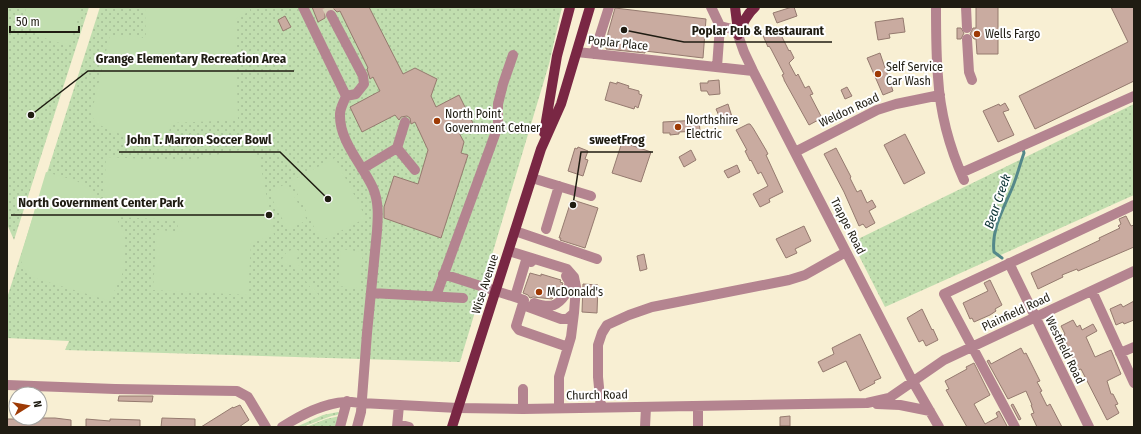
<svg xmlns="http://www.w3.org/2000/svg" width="1141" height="434" font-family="'Fira Sans Condensed',sans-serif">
  <defs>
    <pattern id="green-dots" width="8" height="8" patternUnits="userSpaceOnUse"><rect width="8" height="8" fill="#c1deaf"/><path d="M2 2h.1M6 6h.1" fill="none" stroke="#a5be96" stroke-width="1.8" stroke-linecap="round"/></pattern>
  </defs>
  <rect width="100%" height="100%" fill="#f8efd3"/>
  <path fill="url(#green-dots)" d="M7,7h82l-75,233 -7,-16z
    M100,7h462l-13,57 -89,298 -395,-12 4,-9 -62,-3v-40z
    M1134,104v91l-249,112 -33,-65z
    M338,412l2,1 -3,2c-14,2 -27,12 -41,12l27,-12z
    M340,416l-3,11h-31l20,-8z"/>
  <path fill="#c1deaf" d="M25,7h57l-13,38c-24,-5 -42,-10 -44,-38z
    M145,7h105v4l-15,8 3,101 -66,3 -4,11 -16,12 -18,-6 -37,-16 -6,-9 19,-80h28l8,5z
    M245,149l14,8 15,78 -23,8 -3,52 -95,-5 4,-60 26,2 -5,-3 -1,-9 -61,-3 8,17v36l-14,31 -82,-25 -8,-17 26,-87 31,9 27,19 2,-43 80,4z
    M335,158l31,60 -45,23 -30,-60z
    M287,183l20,37 -19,10 -19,-37z
    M295,249l5,2 -4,10 27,41 -1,1 -22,-30 -5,-3 -3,-6 -12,1c3,-10 6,-14 15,-16z
    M341,249l22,3 -4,36 -21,-2z"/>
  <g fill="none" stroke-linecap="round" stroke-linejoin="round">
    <path stroke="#54888a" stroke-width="3" d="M1002,258l-8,-6c-3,-23 10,-44 19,-66 4,-10 7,-22 11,-33l-1,-4"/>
  </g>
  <path fill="#c9aba0" stroke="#957a6f" d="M312,7h57l34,67 12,-6 22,11 -6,17 5,11 23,-12 14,28 -15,8 6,11 -3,11 7,2 -27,83 -57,-20v-11l10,-31 24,8 10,-34 -13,-28 -4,2 -1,-6 -3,-2 -6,1 -2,3 -4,-5 -33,17 -12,-25 30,-16 -7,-14 -3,2 -3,-10 1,-1 -28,-57 -3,1 -3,-3h-6l-3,3v6l-7,4z
    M792,7h2l3,9 -20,7 -4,-10z
    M976,7h22v47h-21l-1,-15h-2l-4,-5 3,-6h3z
    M1111,7h23v74l-99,48 -16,-33 109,-54z
    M615,8l91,11 -3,39 -58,-7v2l-39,-4 2,-16z
    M285,16l6,11 -8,4 -5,-11z
    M903,18l2,14 -16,2 1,4 -12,2 -3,-18z
    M777,27l12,24 1,-1 4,8 -5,5 7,13 2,-2 7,14 4,-2 4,8 -3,1 12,23 -13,7 -25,-45v-1l-2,-4 2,-1 -13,-25 -2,-3 -1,1 -4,-9 -1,-4z
    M957,28h4l3,5 -3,6h-4z
    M880,53l13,38 -10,4 -16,-37z
    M719,80l1,14 -11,1 -2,-4h-6l-1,-8h8v-2z
    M610,82l7,2v-2l12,4 -1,2 11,3v3l3,1 -4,13 -3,-2 -1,3 -29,-9z
    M847,87l5,9 -7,3 -4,-9z
    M1005,103l4,7 -6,2 11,23 -16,7 -15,-31 16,-7 1,2z
    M728,104l5,16 -10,5 -7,-16z
    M699,120l1,11 -21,1v2l-9,1v-2h-7v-11z
    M748,124h2l3,4 13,22 2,4 -2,1 17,37 -14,7 1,3 -10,5 -7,-13 15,-8 -7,-14 -3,2 -7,-14 -1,1 -5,-10 2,-1 -11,-20z
    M905,134l20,39 -21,11 -20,-39z
    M622,142l29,10 -10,30 -29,-9z
    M578,147l10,4 -3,8 3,1 -5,16 -15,-5 7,-23 2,1z
    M836,148l14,27 1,2 -1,1 7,14 4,-2 6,13 5,-3 4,7 -7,4 6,12 -9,5 -3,-4 -4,2 -15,-34 -20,-38z
    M691,150l5,10 -12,7 -5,-10z
    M737,165l3,7 -12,6 -4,-7z
    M573,200l25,8 -13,40 -25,-8 1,-2h-2l12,-37h2z
    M1126,216l5,10 3,-1v22l-56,24 -1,-2 -15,6 1,2 -25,12 -7,-16 69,-33 -1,-2 21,-10 -2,-2 3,-2 -2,-5z
    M804,226l7,15 -16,8 2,4 -11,5 -10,-19z
    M644,254l3,15 -7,2 -3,-15z
    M530,273l11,3v-2l20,6 -1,2 3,1 -2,6 -9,10 -19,-2 -3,1 -2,-3 -5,-2z
    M990,280l12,25 -7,4 1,2 -6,4 -16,7 -2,-4 -2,1 -7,-16 25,-12 -4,-8z
    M583,284l15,1 -1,28 -15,-1z
    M1134,301v19l-10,4 -1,-2 -7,3 -6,-16 11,-5 2,3z
    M922,309l10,21 1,-1 5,11 -12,6 -3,-6 -4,2 -12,-24z
    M1073,320l4,7 3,-2 2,5 11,-6 4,7 -11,6 9,20 16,-7 10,24 -14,7 4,13h2l5,10 -3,1 4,8 -12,7 -26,-51 -3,1 -15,-35 2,-1 -4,-8z
    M860,334l21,44 -7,3 1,2 -15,8 -14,-30 -23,11 -5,-10 16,-8 -2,-6z
    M1021,348l3,6 2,-1 14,28 -3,1 5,9 -2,1 7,14 3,-2 12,23h-25l-6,-13 3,-1 -3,-8h1l-6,-14 -18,8 -21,-38 2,-1 2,4z
    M974,363l16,32 -16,9 11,20 13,-7 -2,-4 3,-2 8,15 -1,1h-39l-21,-37 3,-1 -4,-8 22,-12 -1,-2z
    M119,396h34l-1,6 -34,-1z
    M1013,404l8,15 -2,1 -8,-15z
    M240,405l9,15 -10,7h-38l32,-20v1z
    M790,416v10h-10v-9z
    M24,418h31l16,2v7h-64v-8h17z
    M162,418l33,1v8h-34z
    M86,419l24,2v-2l30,1v7h-54z"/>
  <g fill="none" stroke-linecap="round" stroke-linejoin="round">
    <path stroke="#d7cfb6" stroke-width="10" stroke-dasharray="10 5" stroke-linecap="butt" d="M327,7l4,8"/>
    <path stroke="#b48490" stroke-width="10" d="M303,7l43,89c-2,6 -6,12 -6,18 -1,27 22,50 33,74 6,14 5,29 4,43l-10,102 -6,79 -4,15
      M711,7l9,19 -3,41
      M936,7c0,23 0,47 2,70 2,35 12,72 26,103
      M966,7l1,21
      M331,15l32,61 1,8 -8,10 -10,2
      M720,26l12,3 6,6 6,17 9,19 160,311 26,45
      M967,39l2,33 3,8
      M577,52l176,19
      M594,54l15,-47
      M397,148l18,22
      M795,152l82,-42 19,-6 44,-9
      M362,169l35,-21 8,-26
      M961,173l173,-77
      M532,178l59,18
      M546,229l13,-43
      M515,231l82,28
      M509,251l58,18 7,8 2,10 -2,26 -7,6h-6l-38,-14
      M1009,263l80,164
      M443,274l81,26 -8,26 3,4 49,17 3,-10 3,-24
      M1092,291l42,92
      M371,293l92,5
      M436,296l62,-170v-22l5,-20 10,-29
      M515,297l12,-40 4,5
      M534,303c6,2 14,4 20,2 7,-3 17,-15 15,-24 0,0 -3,-4 -3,-5
      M1120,353l14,-6
      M7,385l108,4 122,2 11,6 18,30
      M877,404l23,1 30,6
      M559,408v-31l9,-30
      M601,408l-3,-31v-32l4,-12 5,-8 22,-10 23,-8 137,-27 16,-5 41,-23
      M523,409v-20
      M398,424l11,3
      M282,427c19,-12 41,-24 64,-25 5,-1 10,1 15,1l97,5 65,1 344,-6 22,-5 55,-38 190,-89
      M340,427l7,-26
      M397,427l2,-22
      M645,427l1,-20
      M698,427v-21
      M1015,427l-71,-133 190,-89"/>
    <path stroke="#792744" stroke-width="10" d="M735,7l3,24
      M738,35c4,-11 8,-20 17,-28
      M544,133l13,-77 13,-49
      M452,427l89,-278 20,-45 29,-97"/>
  </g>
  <g fill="#9e3a05" stroke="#fff" stroke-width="1.5">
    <circle cx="977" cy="34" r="4"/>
    <circle cx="878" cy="74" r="4"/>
    <circle cx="437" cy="121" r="4"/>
    <circle cx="678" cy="127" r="4"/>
    <circle cx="539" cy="292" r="4"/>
  </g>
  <g text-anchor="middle" stroke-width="4" stroke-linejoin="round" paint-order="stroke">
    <g font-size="12" fill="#1f1c12" stroke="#fff" text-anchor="start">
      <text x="985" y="38">Wells Fargo</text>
      <text x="886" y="71">Self Service<tspan x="886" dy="14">Car Wash</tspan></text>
      <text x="445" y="118">North Point<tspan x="445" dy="14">Government Cetner</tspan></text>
      <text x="686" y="124">Northshire<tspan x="686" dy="14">Electric</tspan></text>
      <text x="547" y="296">McDonald's</text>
    </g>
    <g font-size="12" fill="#1f1c12" stroke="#fff">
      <text transform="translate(618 43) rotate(6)" y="4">Poplar Place</text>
      <text transform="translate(849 110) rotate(-25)" y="4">Weldon Road</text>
      <text transform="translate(848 226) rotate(63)" y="4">Trappe Road</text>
      <text transform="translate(485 284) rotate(-72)" y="4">Wise Avenue</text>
      <text transform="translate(1016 312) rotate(-25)" y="4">Plainfield Road</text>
      <text transform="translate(1065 350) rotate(64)" y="4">Westfield Road</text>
      <text transform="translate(597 395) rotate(-1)" y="4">Church Road</text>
    </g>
    <g font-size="13" font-style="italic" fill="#083032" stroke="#fff">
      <text transform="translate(997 201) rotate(-71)" y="5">Bear Creek</text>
    </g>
  </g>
  <path fill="none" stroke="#1f1c12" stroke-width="1.5" d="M624 30L684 42H832M31 115L88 71H294M328 199L280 152H119M573 205L581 152H653M269 215L192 215H11"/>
  <g fill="#1f1c12" stroke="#fff" stroke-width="1.5">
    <circle cx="624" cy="30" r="4"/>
    <circle cx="31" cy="115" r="4"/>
    <circle cx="328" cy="199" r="4"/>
    <circle cx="573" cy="205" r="4"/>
    <circle cx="269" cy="215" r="4"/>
  </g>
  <g font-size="13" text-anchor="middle" font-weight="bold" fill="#1f1c12" stroke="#fff" stroke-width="4" stroke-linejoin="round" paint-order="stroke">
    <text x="758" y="35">Poplar Pub &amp; Restaurant</text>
    <text x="191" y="63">Grange Elementary Recreation Area</text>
    <text x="199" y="144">John T. Marron Soccer Bowl</text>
    <text x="617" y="144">sweetFrog</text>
    <text x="101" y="207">North Government Center Park</text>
  </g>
  <rect width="1141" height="434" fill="none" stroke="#1f1c12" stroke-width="16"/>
  <g transform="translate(28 406) rotate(79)"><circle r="19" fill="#ffffff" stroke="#a5a4a0"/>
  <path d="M0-3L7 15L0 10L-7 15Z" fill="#9e3a05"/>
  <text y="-6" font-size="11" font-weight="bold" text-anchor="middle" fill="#1f1c12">N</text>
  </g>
  <path d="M10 26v6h69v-6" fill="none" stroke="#1f1c12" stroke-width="2"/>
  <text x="16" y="26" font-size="12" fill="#1f1c12" stroke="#ffffff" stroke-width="3" paint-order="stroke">50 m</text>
</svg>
